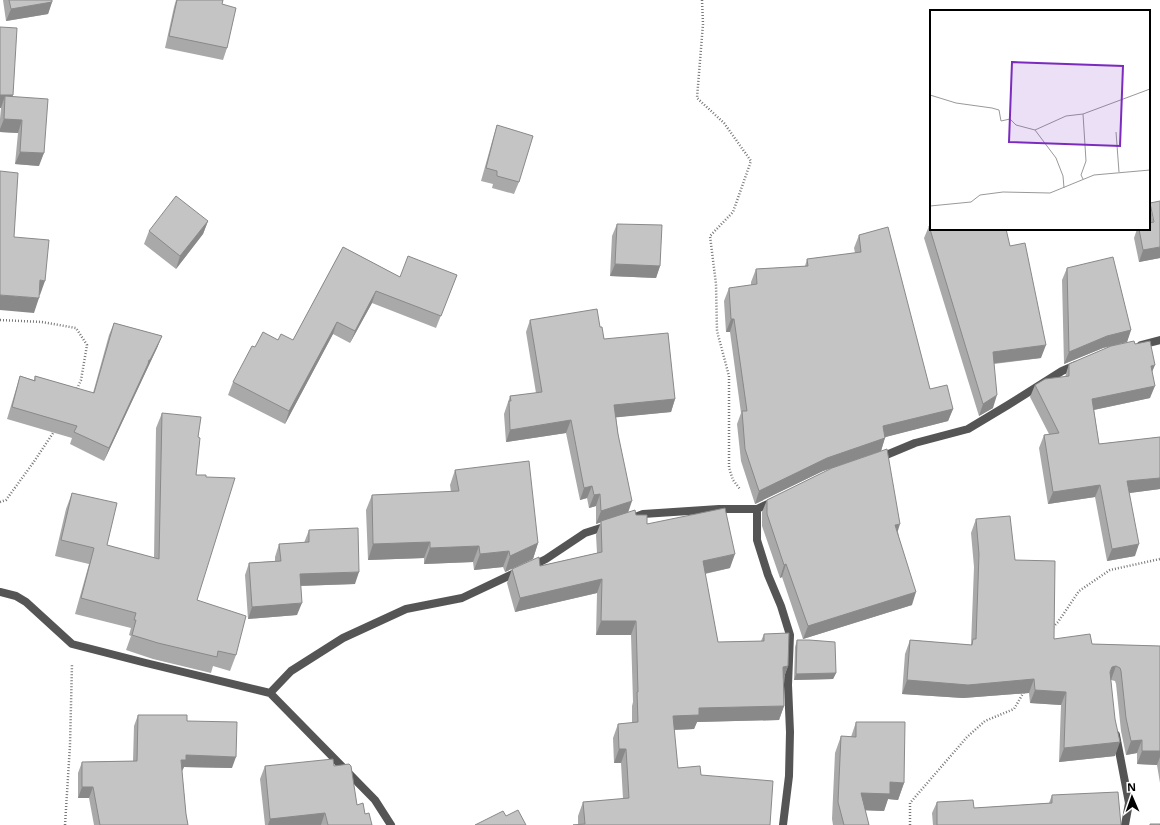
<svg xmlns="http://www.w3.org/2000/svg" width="1160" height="825" font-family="'Open Sans',sans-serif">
  <rect width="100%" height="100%" fill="#fff"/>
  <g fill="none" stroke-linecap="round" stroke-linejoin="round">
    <path stroke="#777" stroke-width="2.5" stroke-dasharray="1 2" stroke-linecap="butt" d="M702,0l1,24 -6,74 27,25 27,38 -18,51 -23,24 6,48 1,47 12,45v92l4,12 7,9
      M0,320l42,2 34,6 11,17 -6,35 -5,11
      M0,502l6,-2 27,-37 22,-33
      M1053,627l5,-5 21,-31 31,-21 50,-11
      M65,825l5,-80 2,-81
      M910,825v-22l57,-66 18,-16 29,-12 11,-19"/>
    <path stroke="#555" stroke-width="8" d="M1141,345l19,-5
      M879,458l36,-15 53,-14 40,-24 54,-34 14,-6
      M757,509v31l11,35 13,31 9,29 -2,50 2,47 -1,44 -6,49
      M630,519l13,-5 76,-5h38l17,-8
      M530,567l16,-8 39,-26 22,-7
      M0,592l16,4 10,6 46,42 74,19 124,30 105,107 16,25
      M270,693l21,-22 52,-33 63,-29 56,-11 57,-27
      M1116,735l13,68 -4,22"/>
  </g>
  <path fill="#a9a9a9" d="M3,0h49v2l-4,12 -42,7z
    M176,0h47l-1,4 5,44 -4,12 -58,-12 9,-41z
    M0,27l12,69 27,70 -24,-2 3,-31 -18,-1v-13l1,-11h-1z
    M497,125l22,57 -5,12 -22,-6 1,-4 -12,-3 12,-43z
    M1150,203l10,55 -21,4 -5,-24 3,-9h12v-23z
    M208,221l-5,13 -27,35 -32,-25 5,-13z
    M617,224l43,42 -4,12 -46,-2 2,-40z
    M929,226l81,20 31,112 -47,6 -1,44 -14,8 -55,-178z
    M859,235l71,154 23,20 -5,12 -63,16 -4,14 -58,20 -68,33 -14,-43 -4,-37 4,-11 -11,-81h-4l-2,-31 5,-13 22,-3v-3l5,-13 49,-3 2,-7 48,-6 -1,-5z
    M343,247l57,30 57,-2 -21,53 -64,-25 -22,40 -17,-9 -48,90 -57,-29 5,-13 22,-35 23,-7h15z
    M1067,268l64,62 -4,12 -24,6 -39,16 -2,-84z
    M530,320l70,7 4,12 71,60 -4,13 -55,5 12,96 8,2 11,9 83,44 -25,6 13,68 43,-1 3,-7 24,32 -5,14 1,26 -5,14 -82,2 -3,7 -20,1 4,38 23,7 69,50 -192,-1v-8l5,-14 40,-3 -2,-36h-7l-1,-25 5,-14 14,-1v-17l1,-4 -2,-67h-35l1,-42 -82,19 -8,-29 5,-14 28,-3 57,-13 -1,-18 5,-13 -5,2v-18l-7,2 -2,-10 -7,2 -14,-67 -60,9 -2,-28 6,-18 26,-3 -10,-61z
    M114,323l48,13 -5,12 -53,113 -34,-17 2,-6 -65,-19 9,-30 4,-13 14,4 1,-4 58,17 16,-58z
    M1135,344l17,28 -2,26 -56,12 5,34 61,-7v52l-31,4 6,63 -28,5 -12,-64 -47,7 -9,-56 5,-13 5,-1 -19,-37 5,-12 30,-8 4,-13z
    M162,413l36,24 -2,38 1,125 39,55 -6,16 -17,-5 -2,7 -58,-14 -27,-9 5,-14 -2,-1 2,-7 -56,-14 14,-50 -34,-8 11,-47 6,-16 35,52 47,13 2,-130z
    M455,470l83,73 -5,16 -28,13 -2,-5 -29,3 -1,-8 -49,2v-6l-56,2 -2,-50 6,-15 79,-3 -1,-7z
    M767,500l131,32 14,73 -109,34 -21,-62 -2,1 -18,-52v-14z
    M976,519l39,41 39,79 38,5 68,2v137l-3,-18 -20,-1v-11l-11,2 -5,-24 -5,-47 -1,-3 -4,-1 4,76 -56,6 2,-57 -31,-2 -1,-10 -66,5 -61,-4 3,-40 5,-14 61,5 3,-78 -3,-34z
    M309,530l46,54 -55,2 -3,29 -49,4 -3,-44 4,-12 26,-2v-4l4,-13 25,-1z
    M797,640l39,33 -3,6 -39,1 1,-33z
    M138,715l49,6 45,47 -48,-1 -2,4 4,43 2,11h-94l-5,-27h-11v-25l4,-11 51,-1 1,-35z
    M856,722l48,61 -6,17 -10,-1 -4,12 -19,-1 4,15h-36l-1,-6 3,-66 6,-17 10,1z
    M265,766h69l23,39 8,9 7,11h-107l-5,-46z
    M1052,795l69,30h-188l-1,-12 5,-11 37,6 75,-5z"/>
  <path fill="#898989" d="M52,2l-4,12 -42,7 5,-12z
    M0,95h13l-5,13 -3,-12 -4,12h-1z
    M4,119l18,1 -4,13 -18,-1v-3z
    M20,152l24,1 -5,13 -24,-2z
    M208,221l-5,13 -27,35 4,-13z
    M1160,247v11l-21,4 4,-12z
    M615,264l45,2 -4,12 -46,-2z
    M40,280l5,1 -5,14h-5z
    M376,291l-4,12 -22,40 5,-12z
    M0,295l39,3 -5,15 -34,-3z
    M731,319h3l-4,13h-4z
    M337,322l-4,12 -48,90 4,-13z
    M1131,330l-4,12 -24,6 -39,16 5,-12 38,-16z
    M162,336l-5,12 -53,113 5,-13 40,-88z
    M1046,345l-5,13 -53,6 5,-12z
    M1155,365l-5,12 1,-11z
    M1155,386l-5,12 -62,13 4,-12z
    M997,395l-4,13 -14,8 4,-12z
    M675,399l-4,13 -61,6 4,-13z
    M953,409l-5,12 -70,18 5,-13z
    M571,420l-5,13 -60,9 4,-12z
    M885,438l-4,13 -58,20 -68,33 4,-13 68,-33z
    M1160,478v11l-38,5 5,-13z
    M1100,485l-5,12 -47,7 5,-12z
    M592,486l-5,12 -7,2 4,-12z
    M600,494l-4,12 -7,2 5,-13z
    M632,501l-4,12 -32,11 5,-13z
    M900,524l-4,13 -1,-12z
    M430,542l-6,16 -56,2 5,-16z
    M538,543l-5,16 -28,13 5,-16z
    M1139,544l-4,12 -28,5 5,-12z
    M479,546l-6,16 -49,2 6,-16z
    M509,551l-6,16 -29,3 6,-16z
    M735,554l-5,14 -32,7 5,-14z
    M786,564l-4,13 -2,1 4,-13z
    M359,572l-4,12 -60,2 5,-12z
    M602,579l-5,14 -82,19 5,-14z
    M916,592l-4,13 -109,34 5,-13z
    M302,603l-5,12 -49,4 4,-12z
    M601,621h35l-5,14h-35z
    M788,666l-5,14v-13z
    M1116,666l-5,14 -4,1 5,-14z
    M836,673l-3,6 -39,1 2,-6z
    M1034,679l-5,14 -66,5 -61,-4 5,-14z
    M1035,690l31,2 -5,13 -31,-2z
    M784,706l-5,14 -82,2 -3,7 -26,1 5,-14 26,-8z
    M1142,740l-5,13 -11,2 5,-14z
    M1120,742l-5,14 -56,6 5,-14z
    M619,749h7l-5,14h-7z
    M1142,751h18v6l-3,8 -20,-1z
    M186,755l50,2 -4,11 -48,-1 -2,4 -1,-11z
    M890,782l14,1 -6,17 -10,-1 -4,12 -29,-1 6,-17z
    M82,787h11l-4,11h-11z
    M325,813l-4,12h-53l2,-6z"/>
  <path fill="#c4c4c4" stroke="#898989" d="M9,0h43v2l-41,7z
    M177,0h46l-1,4 14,4 -9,40 -58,-12z
    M0,27l17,1 -4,67h-13z
    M5,96l43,3 -4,54 -24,-1 2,-32 -18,-1z
    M497,125l36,11 -14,46 -22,-6v-5l-11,-3z
    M0,171l18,2 -4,64 35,3 -4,41 -5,-1 -1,18 -39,-3z
    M176,196l32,25 -28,35 -31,-25z
    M1160,201v46l-17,3 -4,-21h10v-6l5,-1 -4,-19z
    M617,224l45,1 -2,41 -45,-2z
    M931,225v4h75l4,17 15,-3 21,102 -53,7 4,43 -14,9 -54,-178z
    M888,227l42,162 17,-4 6,24 -70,17 2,12 -58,20 -68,33 -14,-42 -3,-38h5l-13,-92h-3l-2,-31 28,-4 -1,-15 52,-3 -1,-7 54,-7 -2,-17z
    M343,247l57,30 8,-21 49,19 -16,41 -65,-25 -21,40 -18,-9 -48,89 -56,-29 19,-36 3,1 8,-15 15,8 3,-6 12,6z
    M1113,257l18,73 -24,6 -38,16 -2,-84z
    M597,309l3,18h2l2,12 64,-6 7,66 -61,6 4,29 14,67 -31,10 -1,-17 -6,1 -2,-9 -8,2 -13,-68 -61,10 -1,-29h2l-1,-5 32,-4 -12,-72z
    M114,323l48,13 -12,24h-1l-1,4 -39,84 -35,-16 3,-6 -65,-19 8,-31 15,5v-5l59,17z
    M1134,341l1,3 15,-3 5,24 -4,1 4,20 -63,13 7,45 61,-7v41l-33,3 12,63 -27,5 -12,-64 -47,7 -9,-57 15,-2 -24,-48 10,-6 24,-3v-12l42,-18z
    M162,413l39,4 -3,20 2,1 -4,37h10v2l29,1 -38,122 49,16 -10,39 -18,-4 -1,6 -59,-14 -26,-8 4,-15h-2l2,-7 -55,-15 13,-50 -33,-8 11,-47 45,10 -10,42 52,14z
    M887,449l13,75 -5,1 21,67 -108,34 -22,-62 -2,1 -17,-51v-14l65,-32z
    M529,461l9,82 -28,13 -1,-5 -29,3 -1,-8 -49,2v-6l-57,2 -1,-49 87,-4 -4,-21z
    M725,508l10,46 -32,7 15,81 46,-1v-7l25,-1 -1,33 -5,1 1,39 -85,2v7l-26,1 5,52 22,-2 1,9 72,6 -3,44h-197l12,-1 -2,-22 46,-4 -3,-49h-7l-1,-25 20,-2 -1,-30h1l-2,-71h-35l1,-42 -82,19 -8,-29 27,-12 1,9 62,-14 -1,-31 34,-11 1,5h11v9z
    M1010,516l5,44 40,1 -1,78 36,-5 2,10 68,2v105h-18v-11l-11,1 -5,-23 -5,-47 -1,-3 -4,-2 -4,1 -2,5 5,47 5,23 -56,6 2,-56 -31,-2 -1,-11 -66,6 -61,-5 3,-40 62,5 1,-6h3l3,-85 -3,-35z
    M358,528l1,44 -59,2 2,29 -50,4 -3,-44 32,-2 -2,-17 30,-2v-12z
    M797,640h12l26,2 1,31 -40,1z
    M138,715h49v6l50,1 -1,35 -50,-2v5h-5l5,54 2,11h-88l-7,-38h-11v-25l55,-1z
    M856,722h49l-1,61 -14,-1v12l-29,-1 8,32h-25l-6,-23 3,-66 15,1z
    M333,759l1,7 15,-2 2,2 6,39 6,-2 2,11 4,-1 3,12h-44l-3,-12 -55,6 -5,-53z
    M1118,792l3,33h-184v-23l36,-2 1,8 78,-5v-8z
    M518,810l8,15h-51l28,-14 3,5z
    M1150,824h10v1h-10z"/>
  <g transform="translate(930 10)">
    <rect width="220" height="220" fill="#fff"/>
    <path fill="none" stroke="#999" stroke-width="1" d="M0,85l26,8 36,5 7,2 2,11 9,-2 6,6 19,5 21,28 7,18 1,12M153,104l3,47 -5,14 2,4M105,120l31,-14 17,-2 67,-25M186,122l3,40M0,196l41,-4 9,-7 23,-3 47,1 44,-18 56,-5"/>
    <path fill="#7b2cbf" fill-opacity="0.15" stroke="#7b2cbf" stroke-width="2" d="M82,52l111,4 -3,80 -111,-4z"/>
    <rect width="220" height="220" fill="none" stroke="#000" stroke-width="2"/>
  </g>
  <g transform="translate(1132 797) rotate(358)" stroke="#ffffff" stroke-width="3" paint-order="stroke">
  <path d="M0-3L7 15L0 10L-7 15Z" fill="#000000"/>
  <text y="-6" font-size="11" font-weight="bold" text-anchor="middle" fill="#000000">N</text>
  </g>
</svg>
